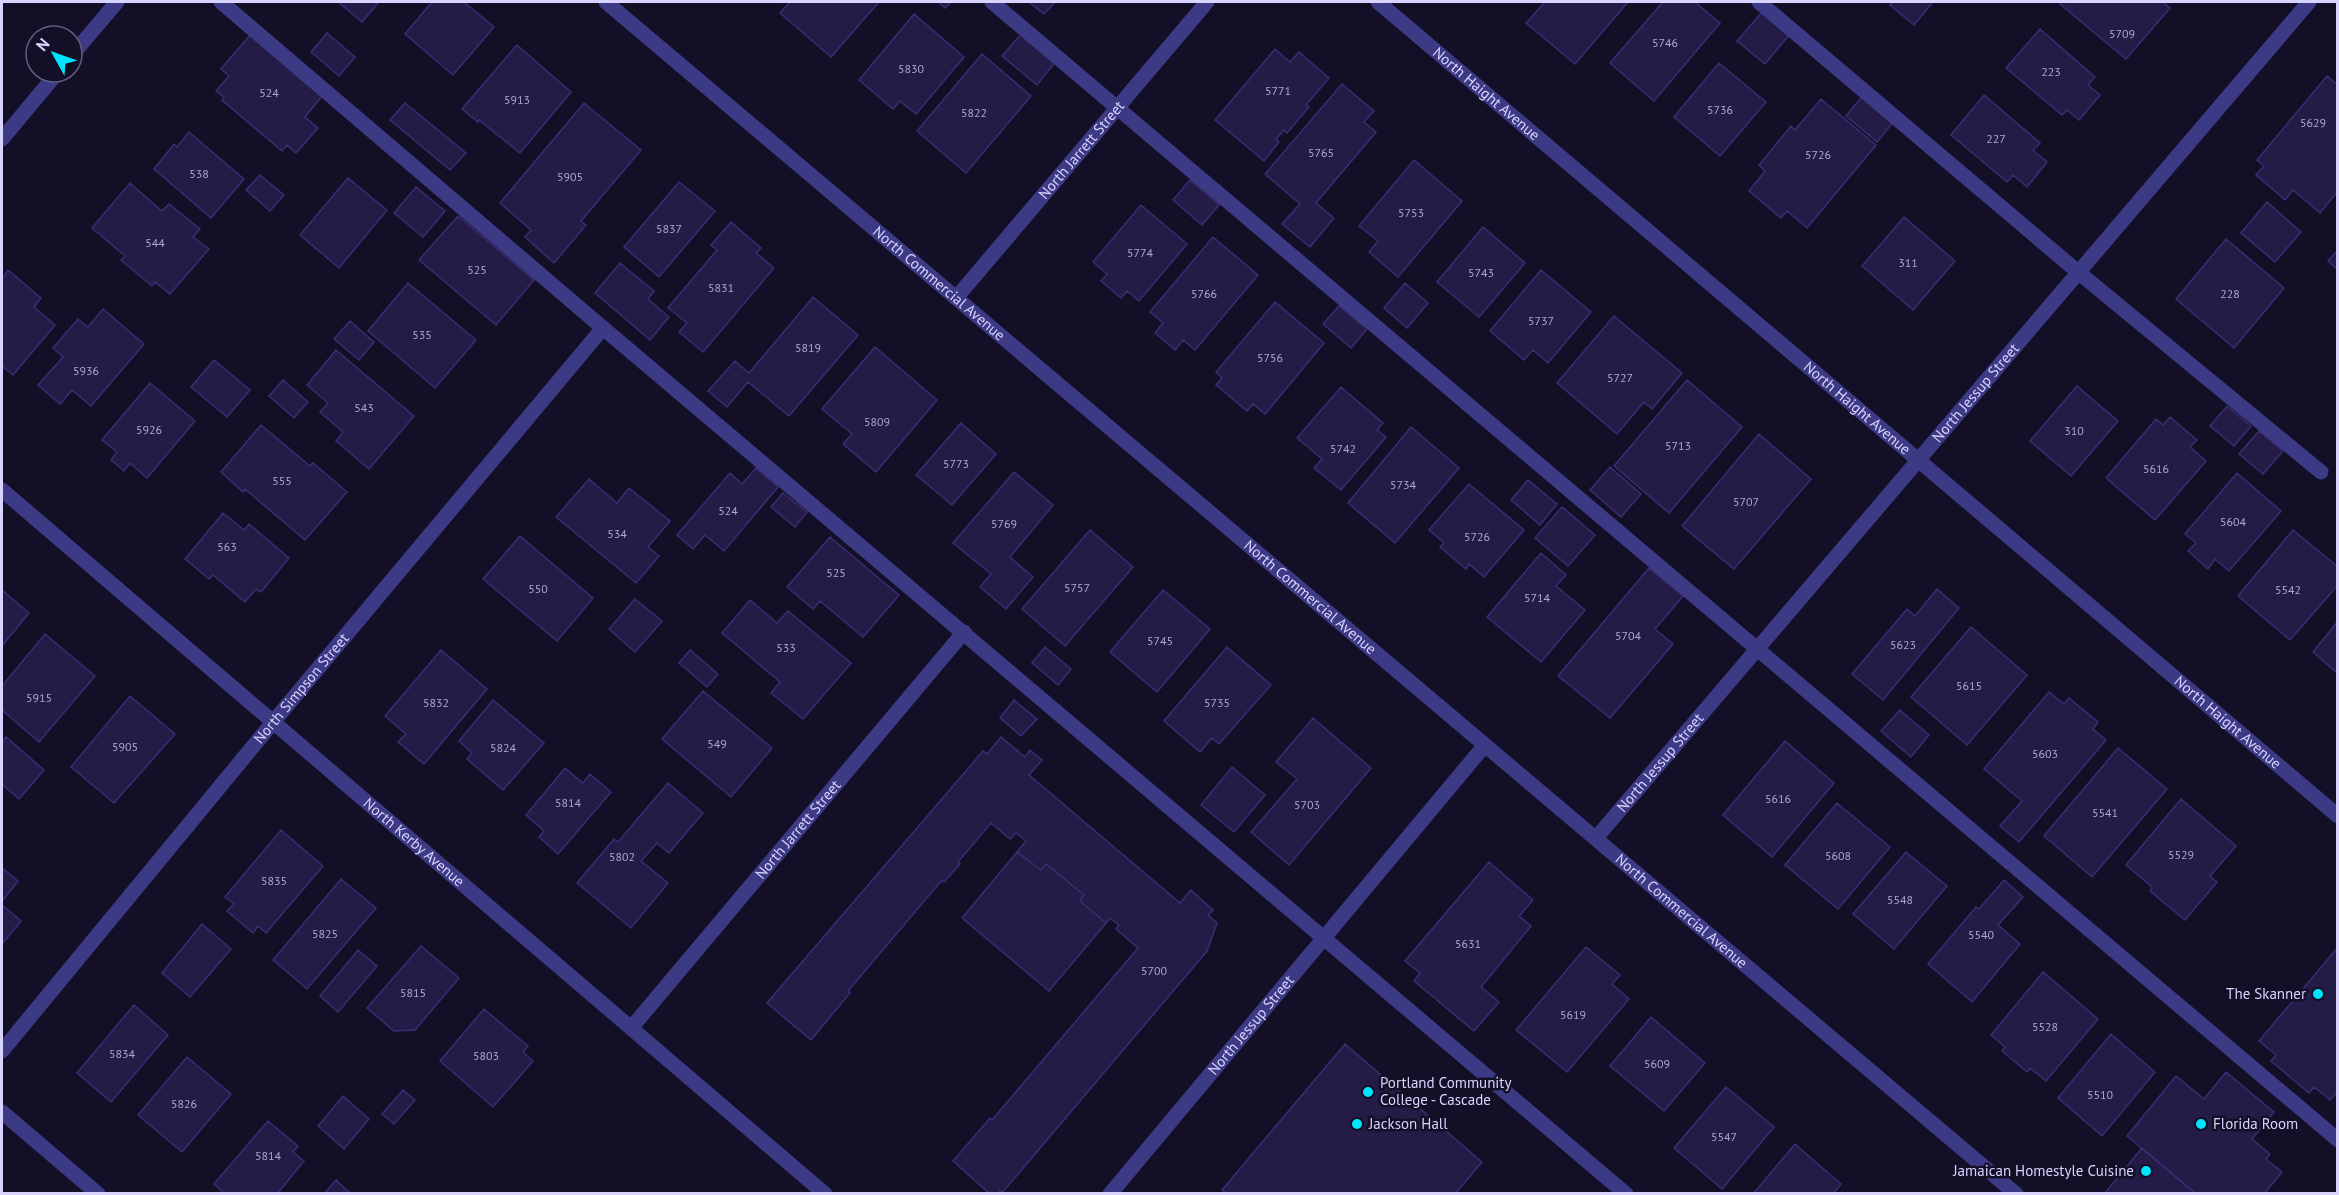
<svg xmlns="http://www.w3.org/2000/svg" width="2339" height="1195" font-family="'PT Sans',sans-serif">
  <rect width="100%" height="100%" fill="#130f26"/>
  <path fill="#241b47" stroke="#3b2d73" stroke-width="1.5" d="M338,2h41l-17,20z
    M432,2h32l30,25 -41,48 -48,-41z
    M790,2h89l-48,55 -51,-44z
    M938,2h13l-6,6z
    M1029,2h26l-11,12z
    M1545,2h83l-53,62 -49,-41z
    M1663,2h32l25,21 -66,78 -44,-38z
    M1893,2h40l-19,23 -24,-20z
    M2061,2h102l7,6 -44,51 -66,-55z
    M1763,11l27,23 -25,30 -28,-23z
    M914,14l50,43 -48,57 -16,-13 -7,8 -34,-29z
    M2040,29l55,48 -7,8 12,10 -21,25 -12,-10 -5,5 -56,-47z
    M327,33l28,24 -16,19 -28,-24z
    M1022,33l34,28 -19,24 -35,-29z
    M250,35l72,61 -17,21 13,11 -22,25 -9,-8 -5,6 -60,-51 2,-3 -8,-6 13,-15 -8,-7z
    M517,45l54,47 -51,61 -41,-33 -1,2 -16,-13z
    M1275,49l15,13 9,-10 30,26 -23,27 3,2 -22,26 -3,-3 -8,9 3,3 -15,19 -49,-41z
    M982,54l49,42 -65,77 -49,-42z
    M1719,63l47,39 -46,54 -46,-39z
    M2327,76l11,9v106l-18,22 -27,-23 -8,10 -29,-25 8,-9 -7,-6z
    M1342,84l32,27 -10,11 12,10 -60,71 18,15 -24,29 -28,-23 18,-20 -35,-30z
    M1864,94l31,26 -18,22 -31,-26z
    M1984,95l56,48 -7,7 14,12 -20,25 -14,-12 -6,7 -56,-47z
    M1821,99l55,46 -69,83 -20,-17 -6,7 -32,-27 16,-20 -6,-6 32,-39 4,4z
    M405,103l61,50 -16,17 -60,-50z
    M584,103l57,47 -60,71 5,4 -32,38 -29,-26 6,-7 -31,-27z
    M189,132l55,47 -33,39 -57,-49 20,-25 3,3z
    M1414,160l48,41 -64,76 -29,-25 9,-11 -19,-15z
    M260,175l24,20 -14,16 -24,-21z
    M348,178l39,32 -48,58 -39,-33z
    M1190,180l29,25 -17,20 -29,-25z
    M679,182l36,29 -56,66 -35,-30z
    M130,183l32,28 7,-7 31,25 -7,8 16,12 -39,45 -15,-12 -3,4 -31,-26 4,-4 -33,-28z
    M416,187l29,24 -22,26 -29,-24z
    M2267,202l34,30 -26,30 -34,-29z
    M1141,205l46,39 -48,57 -12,-10 -6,7 -20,-17 6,-7 -14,-12z
    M458,216l76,64 -38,45 -77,-65z
    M1904,217l51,44 -42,49 -51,-44z
    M731,222l30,26 -5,5 18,15 -71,84 -24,-20 8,-9 -19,-15 49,-58 -6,-5z
    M1483,227l42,36 -46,54 -42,-35z
    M1213,237l45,38 -63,75 -12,-10 -8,10 -20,-17 8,-10 -13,-11z
    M2226,239l58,49 -50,60 -58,-49z
    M2338,250v20l-10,-9z
    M620,263l34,28 -6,8 21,18 -19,23 -55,-47z
    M8,270l33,28 -7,9 21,18 -42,50 -11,-9v-87z
    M1541,270l50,42 -43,51 -15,-13 -9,10 -34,-29z
    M408,283l68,57 -41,48 -67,-57z
    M1405,283l23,20 -21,25 -23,-20z
    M813,297l45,38 -69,81 -41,-34 -21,25 -19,-16 27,-30 14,12z
    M1275,302l49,41 -59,71 -12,-10 -6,7 -31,-26 6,-7 -6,-6z
    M1339,306l28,23 -16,19 -28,-24z
    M103,309l41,35 -53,62 -19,-16 -12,14 -22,-19 25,-28 -10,-9 25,-29 10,8z
    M1614,316l68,57 -30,36 -8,-7 -27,32 -60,-51z
    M350,321l24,21 -15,18 -25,-21z
    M875,347l62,53 -61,72 -33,-28 9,-10 -30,-25z
    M336,350l78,66 -45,53 -33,-28 7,-9 -23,-20 8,-9 -21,-18z
    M214,360l36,30 -23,27 -36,-30z
    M283,380l25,22 -14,16 -25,-22z
    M1687,380l55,47 -73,86 -55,-47z
    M150,383l45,38 -48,57 -17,-15 -6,8 -13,-11 6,-8 -15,-12z
    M2077,386l41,35 -47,55 -41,-35z
    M1341,387l42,36 -6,7 9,7 -45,53 -27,-22 8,-9 -25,-21z
    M2227,406l24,20 -17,20 -24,-20z
    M2170,417l27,23 -7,7 16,14 -51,59 -49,-42 50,-59 7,6z
    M961,423l35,31 -44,51 -36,-30z
    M261,425l49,41 3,-3 34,29 -42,48 -60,-51 -2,3 -22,-20z
    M1411,427l48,41 -64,75 -47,-40z
    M2259,431l24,20 -20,23 -24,-20z
    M1759,434l52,45 -77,90 -52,-43z
    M1610,467l31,27 -20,23 -31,-27z
    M756,468l22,19 -54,64 -19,-16 -12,14 -16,-14 53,-62 12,11z
    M1014,472l39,33 -43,52 23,20 -27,32 -26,-22 11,-13 -38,-31z
    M2237,473l44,38 -52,60 -14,-12 -7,10 -20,-18 8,-8 -11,-9z
    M589,479l28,24 12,-15 41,33 -22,26 11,9 -23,27 -80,-66z
    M1528,480l29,24 -17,21 -29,-25z
    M1469,484l55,46 -40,47 -15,-13 -3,5 -26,-22 4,-4 -15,-13z
    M783,493l24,19 -12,15 -24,-20z
    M1562,507l33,28 -27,31 -33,-28z
    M223,513l21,17 5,-6 40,34 -28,34 -5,-3 -11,13 -32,-27 -4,4 -24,-20z
    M1090,530l43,37 -68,79 -43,-37z
    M2293,530l45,37v18l-48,55 -52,-44z
    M520,536l73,62 -36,43 -74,-62z
    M830,537l69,58 -36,42 -43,-36 -7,8 -26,-22z
    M1541,553l25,22 -10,11 29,24 -44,52 -54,-45z
    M1649,568l34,28 -28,33 18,15 -63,74 -52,-42z
    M1937,589l22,19 -76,92 -31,-26 55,-65 8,7z
    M2,590l27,23 -27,33z
    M1163,590l47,39 -53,63 -47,-40z
    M635,599l27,22 -27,31 -26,-23z
    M750,600l27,23 11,-12 63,52 -48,56 -32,-26 9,-11 -58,-49z
    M2338,621v50l-2,1 -23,-20z
    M1971,627l56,48 -60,70 -56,-48z
    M45,634l50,42 -56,66 -37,-32v-24z
    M1045,647l26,22 -13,16 -26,-22z
    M1227,647l44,38 -52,59 -7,-6 -12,14 -36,-31z
    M441,650l46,39 -63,75 -26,-22 8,-8 -21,-18z
    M690,650l28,24 -11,13 -28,-24z
    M703,691l69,57 -41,49 -69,-58z
    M2049,692l15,12 5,-6 29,24 -5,7 13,11 -87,102 -19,-16 22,-25 -38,-32z
    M130,696l45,38 -61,69 -43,-36z
    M493,700l51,43 -41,47 -36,-31 5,-6 -13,-12z
    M1014,700l23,19 -16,17 -21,-18z
    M1900,710l29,25 -18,22 -30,-26z
    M1313,718l58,50 -82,97 -38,-33 46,-53 -21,-17z
    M6,737l38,33 -25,29 -17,-15v-42z
    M1001,737l24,20 5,-7 12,10 -13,15 151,128 11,-13 22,20 -5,5 9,8 -10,28 -205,242 -2,-2 -2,3h-8l-37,-33 37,-43 2,2 146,-172 -22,-19 3,-4 -9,-7 -4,5 -26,-22 4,-6 -38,-31 -5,6 -24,-18 9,-11 -10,-8 -6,6 -19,-16 -33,39 2,2 -16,18 -2,-2 -94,111 2,2 -39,47 -44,-37 216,-252 4,3z
    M1785,741l49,42 -62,74 -49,-42z
    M2118,748l49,41 -75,88 -48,-41z
    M1232,767l33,28 -31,37 -33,-27z
    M565,768l18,15 7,-9 21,18 -53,62 -19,-17 5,-6 -18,-16z
    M668,783l35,30 -34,40 -12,-10 -16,18 27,22 -37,45 -54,-45 37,-44 4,3z
    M2181,799l55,47 -26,30 7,6 -32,38 -35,-29 2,-4 -26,-22z
    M1837,803l53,44 -52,62 -53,-44z
    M281,830l42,36 -57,67 -8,-7 -5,7 -26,-22 7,-7 -9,-7z
    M1017,852l24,18 5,-6 38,31 -4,6 26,22 -57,68 -87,-73z
    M1906,852l41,34 -53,63 -41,-35z
    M1489,862l44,38 -14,16 12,10 -50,61 18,15 -25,29 -60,-50 6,-8 -15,-12z
    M2,868l16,13 -16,20z
    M341,879l35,29 -69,81 -34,-29z
    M2004,880l19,17 -25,28 22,19 -48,58 -44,-38 48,-57 3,2z
    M2,905l19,16 -19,23z
    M202,924l29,25 -41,48 -28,-24z
    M421,946l38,32 -44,52 -21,1 -27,-23z
    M1586,947l34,28 -8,9 17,15 -62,73 -51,-42z
    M2338,947v144l-8,9 -16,-13 -5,6 -38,-32 5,-6 -17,-14z
    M358,950l19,16 -39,46 -18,-16z
    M2043,972l55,47 -52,62 -16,-13 -3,4 -25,-21 3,-4 -14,-12z
    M134,1005l34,30 -57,67 -34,-29z
    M484,1009l44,37 -5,6 10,9 -40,46 -53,-46z
    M1651,1017l54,46 -41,48 -54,-45z
    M2111,1034l44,38 -53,64 -44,-38z
    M1345,1044l137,118 -27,32h-228l-5,-4z
    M187,1057l44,37 -49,58 -44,-37z
    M2226,1072l48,40 -22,27 18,15 -4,5 16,13 -18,22h-68l-69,-58 49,-60 28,23z
    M1726,1087l48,40 -52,62 -48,-41z
    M403,1090l12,10 -21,24 -12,-10z
    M343,1096l26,23 -25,30 -26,-23z
    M268,1121l30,25 -5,6 11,9 -27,33h-52l-11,-10z
    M1795,1144l46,40 -8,10h-80z
    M2142,1148l54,46h-92z
    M336,1180l15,14h-27z"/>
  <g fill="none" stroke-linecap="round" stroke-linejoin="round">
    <g stroke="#3d3a85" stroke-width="15">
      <path d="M221,2l382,326 1023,866"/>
      <path id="s1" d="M606,2l1410,1192"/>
      <path d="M992,2l1346,1138"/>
      <path id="s2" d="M1378,2l960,814"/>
      <path d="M1759,2l319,270 243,200"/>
      <path d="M72,55l45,-53"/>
      <path d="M2,139l56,-67"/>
      <path id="s3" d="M956,298l251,-296"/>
      <path id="s4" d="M2,490l823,704"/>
      <path id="s5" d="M1596,838l713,-836"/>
      <path id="s6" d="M632,1027l332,-395"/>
      <path id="s7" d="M2,1051l272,-330 329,-393"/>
      <path d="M2,1112l96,82"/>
      <path id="s8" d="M1110,1194l375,-449"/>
    </g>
  </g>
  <g fill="#00e5ff" stroke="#130f26" stroke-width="2">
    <circle cx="2318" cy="994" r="6"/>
    <circle cx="1368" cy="1092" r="6"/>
    <circle cx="1357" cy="1124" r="6"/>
    <circle cx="2201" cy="1124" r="6"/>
    <circle cx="2146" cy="1171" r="6"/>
  </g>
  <g text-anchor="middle" stroke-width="5" stroke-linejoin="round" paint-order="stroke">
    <g font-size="12" fill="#aca6d1">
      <text x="2122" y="38">5709</text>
      <text x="1665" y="47">5746</text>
      <text x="911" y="73">5830</text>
      <text x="2051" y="76">223</text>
      <text x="1278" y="95">5771</text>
      <text x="269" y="97">524</text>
      <text x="517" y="104">5913</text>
      <text x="1720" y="114">5736</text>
      <text x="974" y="117">5822</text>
      <text x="2313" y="127">5629</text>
      <text x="1996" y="143">227</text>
      <text x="1321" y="157">5765</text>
      <text x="1818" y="159">5726</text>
      <text x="199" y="178">538</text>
      <text x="570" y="181">5905</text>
      <text x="1411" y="217">5753</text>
      <text x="669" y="233">5837</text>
      <text x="155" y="247">544</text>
      <text x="1140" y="257">5774</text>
      <text x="1908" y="267">311</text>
      <text x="477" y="274">525</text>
      <text x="1481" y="277">5743</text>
      <text x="721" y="292">5831</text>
      <text x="1204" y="298">5766</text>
      <text x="2230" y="298">228</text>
      <text x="1541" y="325">5737</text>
      <text x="422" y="339">535</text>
      <text x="808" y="352">5819</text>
      <text x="1270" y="362">5756</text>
      <text x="86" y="375">5936</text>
      <text x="1620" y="382">5727</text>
      <text x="364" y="412">543</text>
      <text x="877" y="426">5809</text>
      <text x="149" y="434">5926</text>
      <text x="2074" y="435">310</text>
      <text x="1678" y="450">5713</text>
      <text x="1343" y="453">5742</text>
      <text x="956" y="468">5773</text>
      <text x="2156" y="473">5616</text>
      <text x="282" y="485">555</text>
      <text x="1403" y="489">5734</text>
      <text x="1746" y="506">5707</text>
      <text x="728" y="515">524</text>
      <text x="2233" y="526">5604</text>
      <text x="1004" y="528">5769</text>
      <text x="617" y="538">534</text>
      <text x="1477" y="541">5726</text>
      <text x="227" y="551">563</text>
      <text x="836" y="577">525</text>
      <text x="1077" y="592">5757</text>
      <text x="538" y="593">550</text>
      <text x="2288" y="594">5542</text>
      <text x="1537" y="602">5714</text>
      <text x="1628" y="640">5704</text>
      <text x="1160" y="645">5745</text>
      <text x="1903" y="649">5623</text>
      <text x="786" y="652">533</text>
      <text x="1969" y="690">5615</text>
      <text x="39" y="702">5915</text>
      <text x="436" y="707">5832</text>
      <text x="1217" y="707">5735</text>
      <text x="717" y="748">549</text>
      <text x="125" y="751">5905</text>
      <text x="503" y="752">5824</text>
      <text x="2045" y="758">5603</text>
      <text x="1778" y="803">5616</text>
      <text x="568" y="807">5814</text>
      <text x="1307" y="809">5703</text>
      <text x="2105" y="817">5541</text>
      <text x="2181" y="859">5529</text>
      <text x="1838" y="860">5608</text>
      <text x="622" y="861">5802</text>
      <text x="274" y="885">5835</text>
      <text x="1900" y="904">5548</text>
      <text x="325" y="938">5825</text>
      <text x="1981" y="939">5540</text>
      <text x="1468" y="948">5631</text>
      <text x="1154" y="975">5700</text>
      <text x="413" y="997">5815</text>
      <text x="1573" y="1019">5619</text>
      <text x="2045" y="1031">5528</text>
      <text x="122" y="1058">5834</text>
      <text x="486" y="1060">5803</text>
      <text x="1657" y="1068">5609</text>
      <text x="2100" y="1099">5510</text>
      <text x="184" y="1108">5826</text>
      <text x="1724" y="1141">5547</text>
      <text x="268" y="1160">5814</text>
    </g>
    <g font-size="15" fill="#d9d4ff" stroke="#130f26">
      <text dy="5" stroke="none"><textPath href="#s2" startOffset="142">North Haight Avenue</textPath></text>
      <text dy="5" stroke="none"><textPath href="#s3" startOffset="194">North Jarrett Street</textPath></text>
      <text dy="5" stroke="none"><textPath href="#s1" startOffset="436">North Commercial Avenue</textPath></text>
      <text dy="5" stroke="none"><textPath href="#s5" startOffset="585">North Jessup Street</textPath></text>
      <text dy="5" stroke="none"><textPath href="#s2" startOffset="628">North Haight Avenue</textPath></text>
      <text dy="5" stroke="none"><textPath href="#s1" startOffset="922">North Commercial Avenue</textPath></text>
      <text dy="5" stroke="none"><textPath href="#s7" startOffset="470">North Simpson Street</textPath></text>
      <text dy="5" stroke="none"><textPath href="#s2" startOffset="1114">North Haight Avenue</textPath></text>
      <text dy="5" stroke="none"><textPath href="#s5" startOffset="99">North Jessup Street</textPath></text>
      <text dy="5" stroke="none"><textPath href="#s6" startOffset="258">North Jarrett Street</textPath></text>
      <text dy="5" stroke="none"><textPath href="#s4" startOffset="542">North Kerby Avenue</textPath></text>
      <text dy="5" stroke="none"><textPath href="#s1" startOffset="1408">North Commercial Avenue</textPath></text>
      <text dy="5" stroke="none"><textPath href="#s8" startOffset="220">North Jessup Street</textPath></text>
    </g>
    <g font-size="15" fill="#d9d4ff" stroke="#130f26" text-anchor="start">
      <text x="2306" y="999" text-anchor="end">The Skanner</text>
      <text x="1380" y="1088">Portland Community<tspan x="1380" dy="17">College - Cascade</tspan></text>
      <text x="1369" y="1129">Jackson Hall</text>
      <text x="2213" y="1129">Florida Room</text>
      <text x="2134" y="1176" text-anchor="end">Jamaican Homestyle Cuisine</text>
    </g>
  </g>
  <rect width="2339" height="1195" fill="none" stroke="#d9d4ff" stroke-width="6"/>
  <g transform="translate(54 54) rotate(310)"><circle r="28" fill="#130f26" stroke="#625e7d" stroke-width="1.5"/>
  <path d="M0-4.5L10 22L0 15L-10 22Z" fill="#00e5ff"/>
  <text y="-9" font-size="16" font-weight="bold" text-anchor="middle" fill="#d9d4ff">N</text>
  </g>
</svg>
